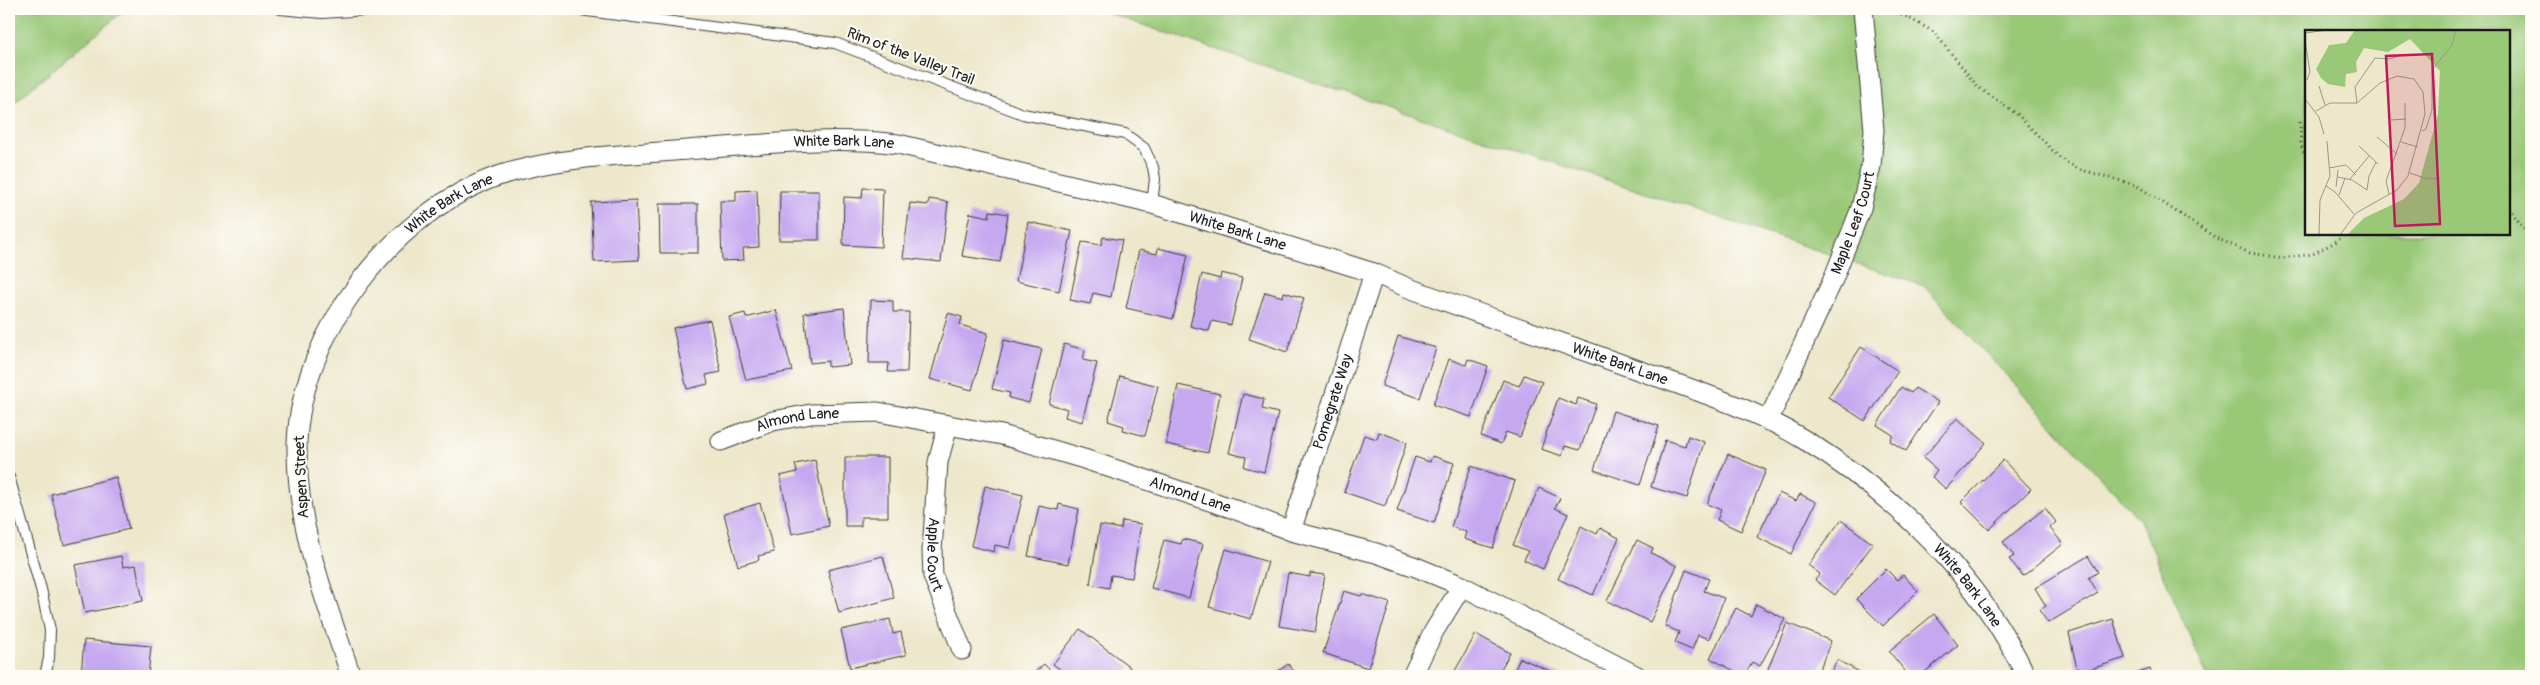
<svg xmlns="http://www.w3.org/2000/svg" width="2540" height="685" font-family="Pangolin,sans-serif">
  <rect width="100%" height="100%" fill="#fdfcf7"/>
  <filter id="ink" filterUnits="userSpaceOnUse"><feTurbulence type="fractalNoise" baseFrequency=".02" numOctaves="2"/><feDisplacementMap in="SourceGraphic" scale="10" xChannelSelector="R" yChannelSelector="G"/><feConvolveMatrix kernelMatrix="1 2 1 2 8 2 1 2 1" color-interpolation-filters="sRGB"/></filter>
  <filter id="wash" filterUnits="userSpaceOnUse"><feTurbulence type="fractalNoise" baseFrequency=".0096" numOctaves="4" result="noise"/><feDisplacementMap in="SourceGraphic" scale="20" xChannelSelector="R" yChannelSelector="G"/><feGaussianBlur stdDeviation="1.12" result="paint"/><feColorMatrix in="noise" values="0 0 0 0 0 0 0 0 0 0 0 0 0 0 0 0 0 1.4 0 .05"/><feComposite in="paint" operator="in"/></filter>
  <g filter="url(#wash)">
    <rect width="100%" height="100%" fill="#ede7cb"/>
    <path fill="#99c877" stroke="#5a724a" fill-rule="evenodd" d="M9,9h117l-117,98z
      M1095,9h1436v667h-324l-67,-156 -216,-234zM2306,31h203v203h-203z"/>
    <g id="blocks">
      <path fill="#c6a8f0" d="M863,188l20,1 -2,58 -38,-2 1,-48 18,1z
        M757,190l2,57 -16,1 1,12 -22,1 -2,-60h16v-10z
        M780,191h39v49h-40z
        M929,199l19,3 -7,60 -38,-4 7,-55 18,2z
        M636,200l3,60 -45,2 -3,-60z
        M659,204h39v49h-38z
        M990,211l18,3 -8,48 -38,-6 8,-43 19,4z
        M1028,222l44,9 -13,60 -43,-10z
        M1103,237l19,3 -11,57 -18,-4 -3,11 -20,-4 12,-58 19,3z
        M1158,248l30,7 -15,64 -47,-11 13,-58 18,4z
        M1221,273l21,5 -11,47 -19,-4 -3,10 -19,-5 12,-52 18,5z
        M1265,292l18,5 1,-5 20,6 -17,54 -38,-13z
        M871,300l22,1v11h16l-2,60h-19l1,-9h-20z
        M844,308l6,57 -22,2v-6l-18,2 -6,-50z
        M776,310l16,61 -46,9 -17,-63 16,-4 1,5z
        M948,313l14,4 -2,8 28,8 -16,57 -42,-11z
        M710,320l11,52 -15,3 2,9 -21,5 -14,-61z
        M1398,336l38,12 -16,50 -38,-12z
        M1004,340l38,9 -13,54 -20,-5 1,-5 -18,-4z
        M1064,344l21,6 -2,10 14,3 -15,59 -17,-5 2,-8 -18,-5z
        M1861,347l37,24 -33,50 -37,-24z
        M1449,359l17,6 2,-6 20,7 -17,51 -38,-12z
        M1524,375l18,7 -22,55 -14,-5 -5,12 -20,-8 22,-56 16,6z
        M1120,376l38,10 -13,50 -22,-6 1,-4 -16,-5z
        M1178,385l42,9 -12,59 -42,-9z
        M1901,387l10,6 4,-5 23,14 -32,49 -16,-10 3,-6 -16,-10z
        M1243,394l21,5 -2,10 16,4 -14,59 -20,-5 2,-10 -17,-4z
        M1558,398l18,7 2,-7 18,6 -16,46 -15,-4 -3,10 -21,-7z
        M1613,411l46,15 -19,59 -46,-15z
        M1957,418l29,25 -40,46 -14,-12 5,-7 -14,-12z
        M1379,432l28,10 -22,64 -41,-14 20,-57 13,4z
        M1688,436l16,6 -17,56 -36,-11 14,-47 20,6z
        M1728,454l38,16 -25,61 -24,-11 4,-10 -14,-6z
        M1432,456l22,7 -20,60 -37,-12 18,-54 15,5z
        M845,457h43v60h-27v9h-16z
        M815,460l14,66 -37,8 -12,-58 17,-4 -2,-8z
        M2003,460l28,29 -42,41 -28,-28z
        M1471,466l44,15 -22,67 -29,-9 2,-7 -15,-5z
        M116,477l13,52 -65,16 -13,-51z
        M985,486l38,9 -13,53 -15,-3 -1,7 -23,-6z
        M1539,488l21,10 -5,10 13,6 -25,55 -19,-9 4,-9 -15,-6z
        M1779,493l17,8 4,-7 16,8 -25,52 -34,-17z
        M760,503l14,49 -16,4 1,4 -21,6 -14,-52z
        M1059,504l20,5 -11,55 -40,-8 11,-50 19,4z
        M2045,508l11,14 -6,6 13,16 -40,32 -14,-17 5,-3 -11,-14z
        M1841,520l32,24 -38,51 -20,-15 5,-6 -12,-9z
        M1122,521l19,3 -9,54 -21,-3 -2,13 -19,-4 10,-59 21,4z
        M1581,526l16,8 3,-6 19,10 -26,57 -35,-16z
        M1183,539l20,5 -14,54 -38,-10 13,-48 17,4z
        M1637,540l16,8 -2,5 26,13 -27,56 -43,-21z
        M1226,549l42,13 -17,57 -42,-12z
        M121,556l2,11 13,-2 7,36 -58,12 -10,-48z
        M883,556l11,42 -55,15 -11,-43z
        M2088,556l10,16 -9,6 9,15 -50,30 -9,-13 7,-4 -11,-18z
        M1886,569l11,11 6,-5 15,16 -35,35 -27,-27z
        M1686,570l23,9 -5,12 20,7 -15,41 -11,-4 -6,15 -17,-7 4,-11 -14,-6z
        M1288,573l22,4v-4l15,2 -10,57 -36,-6z
        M1344,591l17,5 1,-2 28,9 -22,65 -45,-15z
        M1756,604l29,15 -25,47 -8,-4 -8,14 -34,-18 26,-50 15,8z
        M1934,614l24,31 -38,31h-11l-20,-25z
        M890,619l3,15 8,-2 5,23 -56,13 -9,-38z
        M2113,619l12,39 -47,15 -9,-40z
        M1787,623l44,18 -14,35h-52z
        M1080,629l50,38 -7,9h-54l-16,-12z
        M1476,634l34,19 -13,23h-45z
        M84,640l67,6 -3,30h-67z
        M1520,658l42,18h-50z
        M1837,660l30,16h-38z
        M1044,664l11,12h-24z
        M1288,664l10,12h-26z
        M2150,669l3,7h-24z"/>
    </g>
  </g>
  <g filter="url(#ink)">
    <use href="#blocks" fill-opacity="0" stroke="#3b3a36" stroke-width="1"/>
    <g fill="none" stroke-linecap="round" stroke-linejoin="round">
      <g stroke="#3b3a36" stroke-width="12">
        <path id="lane" d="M280,9l42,4 60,-4
          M572,9l263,34 188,71 102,20 19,14 9,19 2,12 -3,25
          M9,477l32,112 9,41 -1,28 -4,18"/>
      </g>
      <g stroke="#3b3a36" stroke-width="21">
        <g id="street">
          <path id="s1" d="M1768,421l64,-139 29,-74 10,-42 3,-36 -11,-121"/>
          <path id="s2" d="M948,425l-10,37 -6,89 1,25 29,74"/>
          <path id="s3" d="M721,441l52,-20 38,-7 67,-2 124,23 82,24 147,49 60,23 85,22 40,14 46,19 175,90"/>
          <path id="s4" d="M1291,531l83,-258"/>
          <path id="s5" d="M351,676c-26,-78 -55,-147 -54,-232 3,-111 99,-235 204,-269 63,-20 132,-20 198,-26 67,-5 133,-13 199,-5l254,60 222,69 32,14c77,28 155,56 232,83 56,20 114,38 165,69 92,56 177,139 223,237"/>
          <path d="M1412,676l22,-45 28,-45"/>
        </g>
      </g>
      <path stroke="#3b3a36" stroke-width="3" stroke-dasharray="1 4" stroke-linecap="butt" d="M1882,9l25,8 27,15 44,55 39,27 43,44 18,11 58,16 80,53 34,15 33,5 30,-4 24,-13 8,-7
        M2300,122l1,23 5,12
        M2509,208l22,31"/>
      <use href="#lane" stroke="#fff" stroke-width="10"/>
      <use href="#street" stroke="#fff" stroke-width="19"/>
    </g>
  </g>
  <g text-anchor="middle" stroke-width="4" stroke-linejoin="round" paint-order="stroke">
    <g font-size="15" fill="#1c1c1c" stroke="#fdfcf7">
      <text transform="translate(911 56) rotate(21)" y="5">Rim of the Valley Trail</text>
      <text dy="5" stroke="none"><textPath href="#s5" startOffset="941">White Bark Lane</textPath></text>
      <text dy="5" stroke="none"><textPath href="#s5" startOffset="536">White Bark Lane</textPath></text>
      <text dy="5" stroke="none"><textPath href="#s1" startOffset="216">Maple Leaf Court</textPath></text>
      <text dy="5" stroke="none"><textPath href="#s5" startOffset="1346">White Bark Lane</textPath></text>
      <text dy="5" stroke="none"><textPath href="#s5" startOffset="1751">White Bark Lane</textPath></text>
      <text dy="5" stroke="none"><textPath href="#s4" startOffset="136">Pomegrate Way</textPath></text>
      <text dy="5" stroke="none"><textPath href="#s3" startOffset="80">Almond Lane</textPath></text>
      <text transform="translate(301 477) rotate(-93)" y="5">Aspen Street</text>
      <text dy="5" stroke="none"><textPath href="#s3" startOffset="485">Almond Lane</textPath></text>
      <text dy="5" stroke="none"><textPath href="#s2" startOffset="131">Apple Court</textPath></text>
      <text dy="5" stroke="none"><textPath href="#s5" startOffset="2171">White Bark Lane</textPath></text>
    </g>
  </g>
  <g transform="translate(2305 30)">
    <rect width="205" height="205" fill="#ede7cb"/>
    <path d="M50,0h155v205h-163l17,-17 40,-19 15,-16 19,-69 2,-43 -30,-32 -22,13 -24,-4 -8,14 1,10 -11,2 -1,13 -17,-3 -7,-6 -5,-9 13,-24 17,-2z" fill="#99c877"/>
    <path fill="none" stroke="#999685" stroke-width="1" d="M0,3l23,-3M0,10l5,32 -3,8M14,56l6,19M0,69l14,18 5,17M52,73l-2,-16 20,-29 15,1 11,-4M11,81l14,-8h27l23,-20 17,-7 17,3 9,13 2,22 -17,62 -11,14 -41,23 -16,22M86,90l15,-1M117,101l4,-2 6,-19v-40l20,-25 4,-15M72,107l20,17M96,112l17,5M54,116l19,18M24,138l17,-3 10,10M105,143l17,6 13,-1M33,147l14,3 15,10 2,-14 7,-14M45,149l19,-23M21,156l9,6 19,22M31,157l2,-17M84,164l-3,-13 19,-53v-25M34,165l6,-17M14,205l1,-35 10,-24 -3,-35"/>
    <path fill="#c2185b" fill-opacity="0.15" stroke="#c2185b" stroke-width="2.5" d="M127,24l8,170 -45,2 -9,-170z"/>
    <rect width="205" height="205" fill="none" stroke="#1c1c1c" stroke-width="2.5"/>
  </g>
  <rect width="2540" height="685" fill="none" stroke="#fdfcf7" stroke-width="30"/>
</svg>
